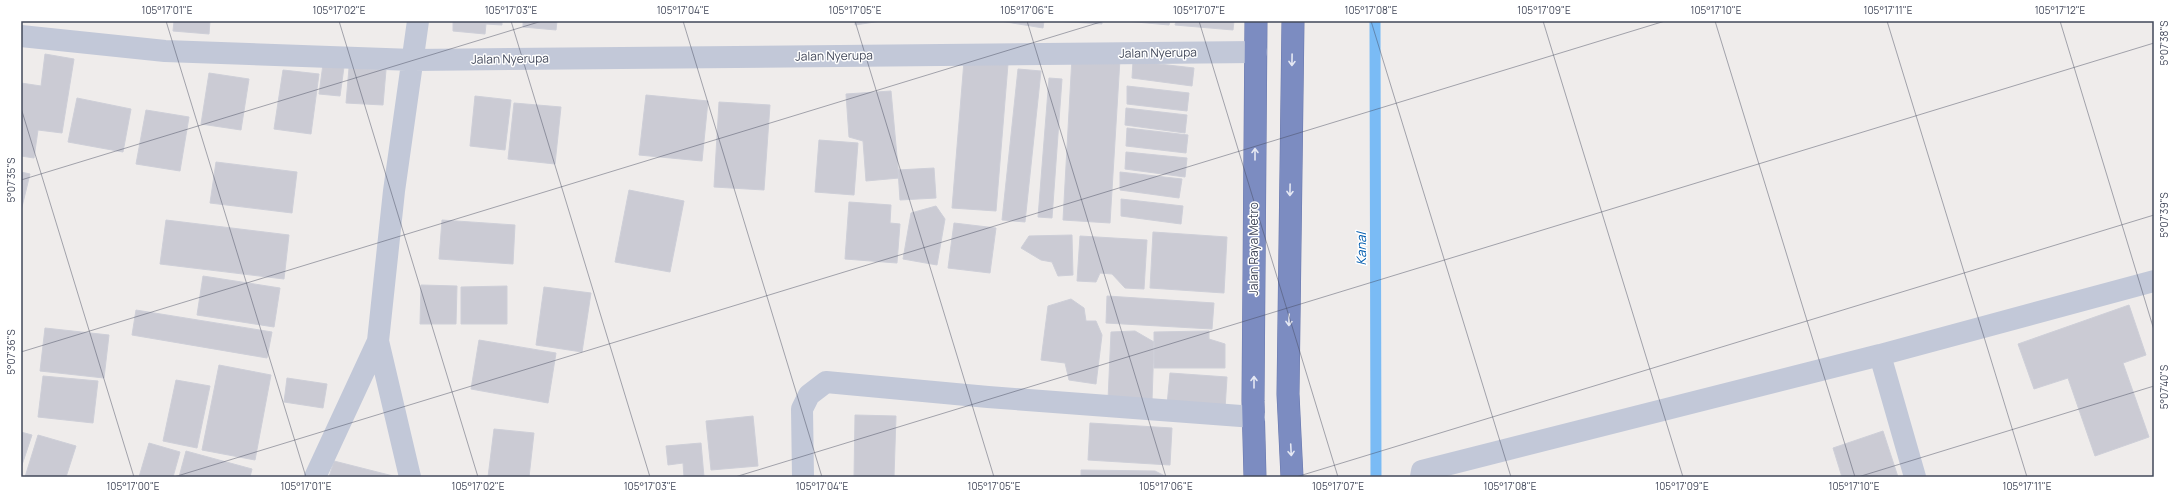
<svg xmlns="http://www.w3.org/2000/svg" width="2175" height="498" font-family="Manrope,sans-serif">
  <rect width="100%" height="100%" fill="#efeceb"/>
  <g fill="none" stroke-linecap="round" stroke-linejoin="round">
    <path stroke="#7abbf5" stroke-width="11" d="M1375,21l1,456"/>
  </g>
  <path fill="#cbcbd4" stroke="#cecfd8" d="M174,21h36l-1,13 -36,-3z
    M453,21h49v4l-16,-1 -1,10 -32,-3z
    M523,21h34l-1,9 -33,-3z
    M855,21h26l-26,4z
    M1000,21h44l-1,7z
    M1055,21h47v3z
    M1125,21h45l-1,4z
    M1176,21h58l-1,9 -58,-5z
    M45,54l29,5 -12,74 -24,-3 -4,28 -13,-2v-73l20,3z
    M1072,57l48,2 -10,164 -47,-3z
    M964,61l44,3 -12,147 -44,-3z
    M1133,61l61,7 -2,18 -60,-8z
    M323,64l21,3 -4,29 -21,-2z
    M349,68l37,2 -3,35 -37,-2z
    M1018,69l23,2 -16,151 -23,-2z
    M283,70l36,4 -8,60 -37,-5z
    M209,73l40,6 -8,51 -40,-6z
    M1049,78l13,1 -10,139 -14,-1z
    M1127,86l62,7 -2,18 -60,-7z
    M891,91l8,87 -33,3 -3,-40 -14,-4 -3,-43z
    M646,95l62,6 -6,60 -63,-6z
    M475,96l36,4 -6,50 -35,-4z
    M77,98l54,11 -8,43 -55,-10z
    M719,102l51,3 -6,85 -50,-3z
    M514,103l47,4 -6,57 -47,-5z
    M1126,108l61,7 -2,18 -60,-8z
    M146,110l43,7 -9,54 -44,-7z
    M1127,128l61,7 -2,18 -60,-7z
    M819,140l39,3 -4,52 -39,-3z
    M1126,152l61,6 -2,19 -60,-8z
    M216,162l81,10 -5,41 -82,-10z
    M934,168l2,30 -36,2 -2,-30z
    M21,172l9,2 -9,37z
    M1120,172l62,7 -3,19 -59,-8z
    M629,190l55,11 -14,71 -55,-10z
    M1121,199l62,7 -2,18 -60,-8z
    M849,202l42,3 -1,18 10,1 -3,39 -52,-4z
    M936,206l9,13 -8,46 -34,-6 8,-46z
    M166,220l123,15 -5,44 -124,-15z
    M442,220l73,5 -2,39 -74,-5z
    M954,223l42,5 -6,45 -42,-5z
    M1153,232l74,5 -3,56 -74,-5z
    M1072,235l1,40 -15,1 -6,-14 -11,-2 -20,-12 8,-12z
    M1080,236l67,4 -3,49 -19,-1 -13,-14 -12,-1 -4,9 -19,-1z
    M203,276l77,12 -6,39 -77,-12z
    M421,285l36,1 -1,38h-36z
    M507,286v38h-46v-37z
    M544,287l47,6 -9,59 -46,-7z
    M1107,296l107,7 -2,26 -106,-6z
    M1071,299l13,9 2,13h10l6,14 -6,49 -27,-4 -4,-17 -24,-3 7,-54z
    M2129,305l17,50 -23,8 26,74 -54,19 -27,-78 -34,11 -16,-45z
    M136,310l136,22 -5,26 -135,-23z
    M45,328l64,7 -5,43 -64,-7z
    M1135,331l19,11 -2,59 -44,-1 3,-68z
    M1209,331v8l16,5v24h-71v-36z
    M479,340l77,13 -8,50 -77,-14z
    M219,365l52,10 -16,85 -53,-10z
    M1170,373l57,4 -2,32 -58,-4z
    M43,376l55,5 -5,42 -55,-6z
    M287,378l40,6 -4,24 -39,-6z
    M176,380l34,6 -13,62 -34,-7z
    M855,415l41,1 -2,61h-40z
    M753,416l5,50 -47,4 -5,-49z
    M1090,423l82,5 -2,37 -82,-5z
    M494,429l40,4 -5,44h-41z
    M1883,431l15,46h-56l-9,-29z
    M21,432l11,3 -11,33z
    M38,435l38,11 -10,31h-41z
    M149,443l31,9 -7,25h-34z
    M701,443l3,34h-20l-1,-14 -15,2 -2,-19z
    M186,451l66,18 -2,8h-71z
    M334,461l63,16h-68z
    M1081,470l74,1 12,6h-86z"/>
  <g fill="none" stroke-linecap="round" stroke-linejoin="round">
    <g stroke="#6877ac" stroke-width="23">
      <path id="highway" d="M1255,477l-2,-76 3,-380
        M1292,477l-4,-83 5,-373"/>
    </g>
    <path stroke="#c2c8d8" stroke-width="22" d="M21,36l144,15 248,9 843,-8
      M1880,355l274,-74
      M315,477l63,-136
      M410,477l-32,-136 16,-150 24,-170
      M803,477l-1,-68 7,-14 17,-13 162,15 266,20
      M1421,477l1,-6 458,-116 35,122"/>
    <use href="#highway" stroke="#7c8cc1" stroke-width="22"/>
  </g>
  <defs><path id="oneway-shaft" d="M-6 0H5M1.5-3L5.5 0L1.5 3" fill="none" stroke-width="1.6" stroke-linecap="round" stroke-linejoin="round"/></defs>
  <g stroke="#e5e8f3">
    <use href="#oneway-shaft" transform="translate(1292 60) rotate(91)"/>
    <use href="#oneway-shaft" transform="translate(1255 154) rotate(-90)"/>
    <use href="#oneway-shaft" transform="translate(1290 190) rotate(91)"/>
    <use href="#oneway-shaft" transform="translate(1289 320) rotate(91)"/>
    <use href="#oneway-shaft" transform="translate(1254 382) rotate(-90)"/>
    <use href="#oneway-shaft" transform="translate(1291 450) rotate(87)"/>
  </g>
  <path fill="none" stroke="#42485a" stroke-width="1" stroke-opacity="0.45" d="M166,21l140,456M339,21l139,456M511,21l139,456M683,21l139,456M855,21l139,456M1027,21l139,456M1199,21l139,456M1371,21l140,456M1543,21l140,456M1715,21l140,456M1887,21l140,456M2060,21l94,309M21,108l113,369M21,180l521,-159M21,352l1083,-331M174,477l1491,-456M735,477l1419,-434M1296,477l858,-262M1858,477l296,-91"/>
  <g text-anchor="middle" stroke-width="3" stroke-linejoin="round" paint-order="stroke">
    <g font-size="12" fill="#42485a" stroke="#fff">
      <text transform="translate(1158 53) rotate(-1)" y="4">Jalan Nyerupa</text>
      <text transform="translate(834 56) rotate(-1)" y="4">Jalan Nyerupa</text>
      <text transform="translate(510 59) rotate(-1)" y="4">Jalan Nyerupa</text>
      <text transform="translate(1254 249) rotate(-90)" y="4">Jalan Raya Metro</text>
    </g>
    <g font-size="13" font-style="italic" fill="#005caf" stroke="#fff">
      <text transform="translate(1361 249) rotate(-90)" y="5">Kanal</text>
    </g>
  </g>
  <rect width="2175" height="498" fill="none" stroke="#ffffff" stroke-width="44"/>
  <rect x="22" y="22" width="2131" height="454" fill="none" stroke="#42485a" stroke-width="1.5"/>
  <g font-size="10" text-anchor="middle" fill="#42485a">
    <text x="167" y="14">105°17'01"E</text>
    <text x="339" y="14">105°17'02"E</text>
    <text x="511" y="14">105°17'03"E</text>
    <text x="683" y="14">105°17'04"E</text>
    <text x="855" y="14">105°17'05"E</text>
    <text x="1027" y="14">105°17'06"E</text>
    <text x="1199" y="14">105°17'07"E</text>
    <text x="1371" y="14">105°17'08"E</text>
    <text x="1544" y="14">105°17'09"E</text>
    <text x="1716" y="14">105°17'10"E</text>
    <text x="1888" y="14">105°17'11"E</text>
    <text x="2060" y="14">105°17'12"E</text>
    <text transform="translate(2164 43) rotate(-90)" y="4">5°07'38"S</text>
    <text transform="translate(11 180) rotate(-90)" y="4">5°07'35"S</text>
    <text transform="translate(2164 215) rotate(-90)" y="4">5°07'39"S</text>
    <text transform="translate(11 352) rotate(-90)" y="4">5°07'36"S</text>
    <text transform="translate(2164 387) rotate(-90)" y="4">5°07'40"S</text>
    <text x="133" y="490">105°17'00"E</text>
    <text x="306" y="490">105°17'01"E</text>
    <text x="478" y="490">105°17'02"E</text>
    <text x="650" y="490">105°17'03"E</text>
    <text x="822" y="490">105°17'04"E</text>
    <text x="994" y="490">105°17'05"E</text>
    <text x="1166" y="490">105°17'06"E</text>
    <text x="1338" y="490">105°17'07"E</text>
    <text x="1510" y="490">105°17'08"E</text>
    <text x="1682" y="490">105°17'09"E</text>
    <text x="1854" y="490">105°17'10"E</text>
    <text x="2027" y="490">105°17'11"E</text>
  </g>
</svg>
